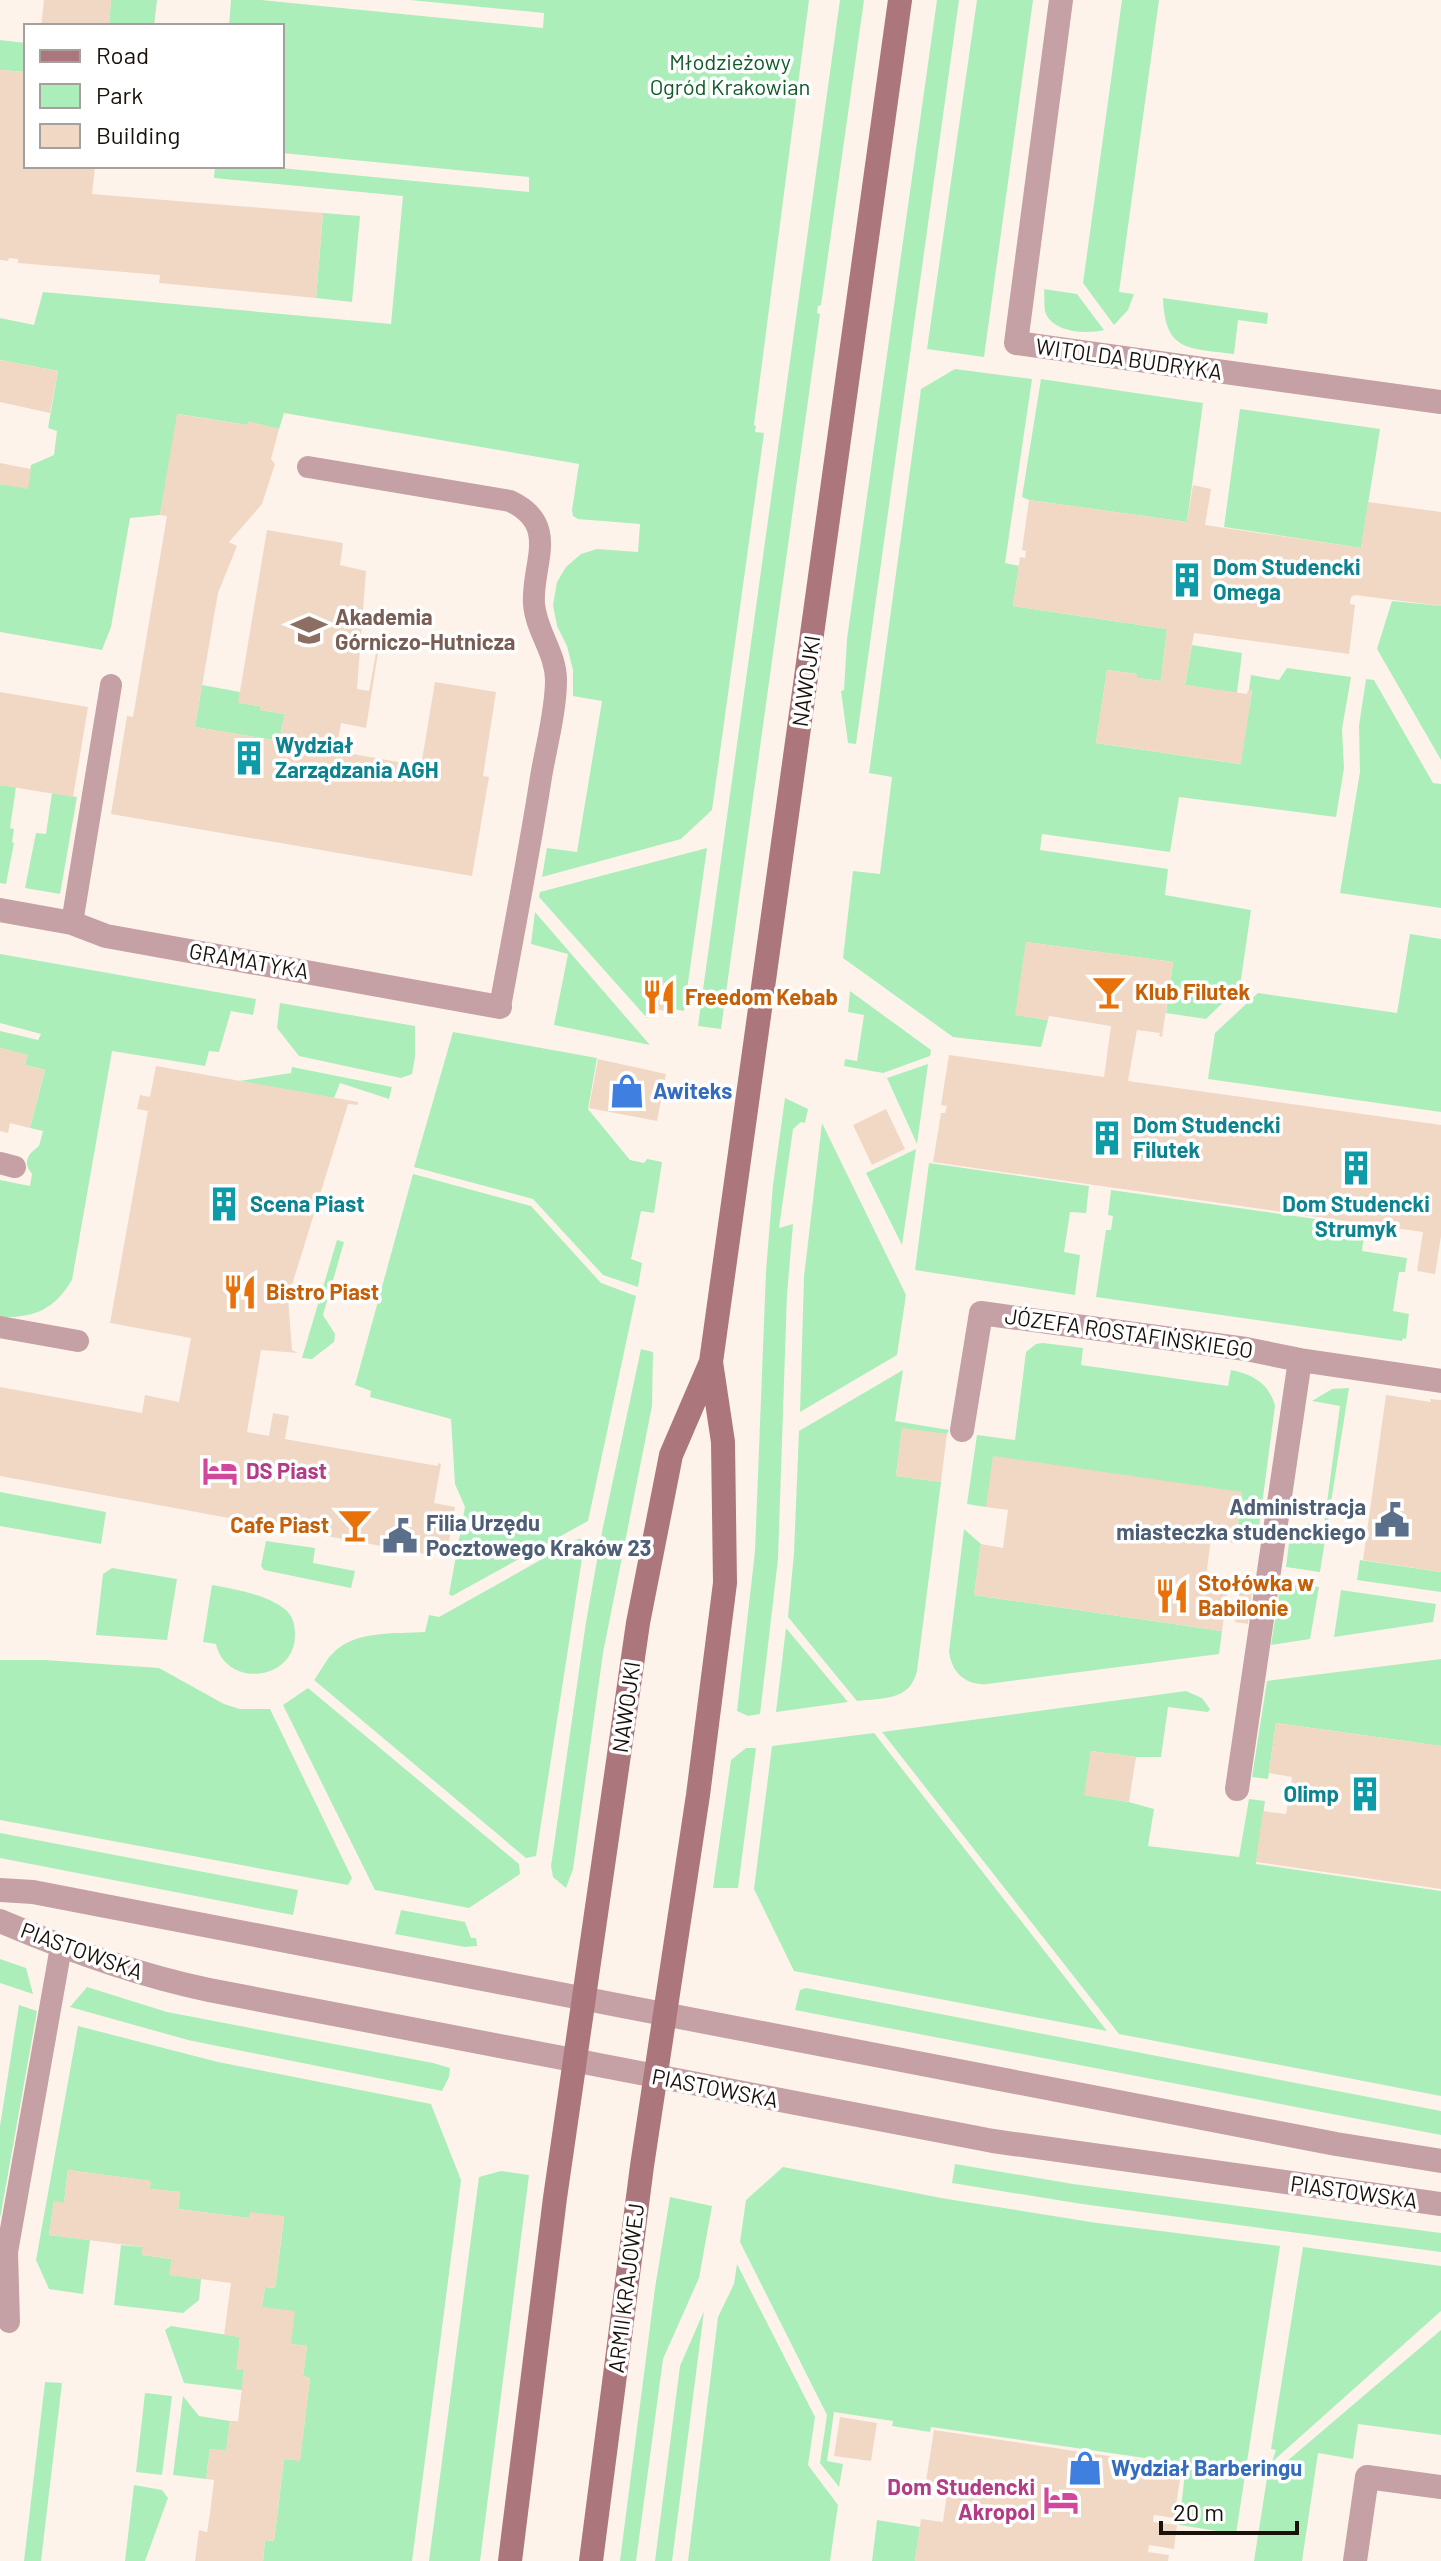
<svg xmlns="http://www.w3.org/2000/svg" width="1441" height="2561" font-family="Barlow,sans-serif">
  <rect width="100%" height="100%" fill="#fdf3eb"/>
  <path fill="#aceeba" d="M111,0h46l-3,26h-45z
    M231,0h30l282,28 1,-15 -134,-13h399l-55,425 2,1 -1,6 9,1 -52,377 -31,29 -139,38 5,-29 30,4 25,-151 -29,-5v-26l-6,-24 -10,-20 -4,-21 4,-23 9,-15 15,-13 16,-5 41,3 2,-28 -62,-5 -5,-3 -1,-6 7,-46 -295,-51 -5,16 -30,-7 -2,3 -69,-11 -18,101 -30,3 -19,109 -9,23 -102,-18v-148l27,4 4,-23 23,-10 3,-24 -9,-3 10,-57 -58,-11v-42l34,7 9,-33 348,32 12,-128 -189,-18 1,-12h45l269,26v-15l-247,-24v-127h-53z
    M840,0h24l-43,305 -3,1 -1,7 3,1 -99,715 -23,-3z
    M937,0h22l-103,744 -8,-1 -7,-52 3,-1 3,-51z
    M977,0h56l-49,357 -57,-8z
    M1122,0h37l-40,292 15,2 -6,16 -14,15 -31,-42z
    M0,40l26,3v29l-26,-2z
    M323,213l37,3 -8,86 -36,-4z
    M1044,289l33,5 27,36c-16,4 -47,3 -57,-14 -4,-6 -2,-19 -3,-27z
    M1163,298l105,15 -1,11 -29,-4 -4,34c-46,-6 -69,-2 -71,-56z
    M955,369l77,10 -27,184 14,3 -6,40 154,23 -6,52 -24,-3v-4l-30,-4 -11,73 144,21 12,-73 -3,-1 2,-15 28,5 8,-12 64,9 -9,52 2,39 -8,49 -157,-20 -9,55 -128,-18 -2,16 128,19 -3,26 86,15 -11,76 -34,33 -40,-6 7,-51 -147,-20 -10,73 32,5 -7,27 -88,-10 -110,-79 10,-87 27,3 12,-97 -23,-4 52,-384z
    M1041,379l162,24 -16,119 -158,-22 -7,-3z
    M1240,409l140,20 -19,119 -137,-21z
    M1392,601l49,5v154l-64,-111z
    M1192,645l50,8 -5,40 -52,-8z
    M1366,679l8,1 59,103 8,1v124l-101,-15 20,-121 -1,-46z
    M202,685l38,7 -1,11 21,3 1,4 24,4 -6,27 -84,-14z
    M0,785l16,2 -6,41 4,1 -2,13 2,1 -8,41 -6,-1z
    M52,793l25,4 -17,97 -35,-6 11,-55 10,1z
    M707,848l-23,163 -16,-3 5,-24 -23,-4 -4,28 5,7 -4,3 -108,-121 1,-5z
    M535,912l115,133 -96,-20 14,-71 -37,-10z
    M1410,934l31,5v173l-233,-33 7,-46 43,-40 139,20z
    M0,954l256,45 -3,16 -22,-4 -12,41 -10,-1 -4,15 -93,-15 -40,229c-18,30 -38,38 -72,37v-137l30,6 2,-12c-10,-12 -4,-20 7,-28l4,-15 -13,-3 15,-58 -20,-5 2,-10 -27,-7v-17l38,9 3,-6 -41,-11z
    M850,991l81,59 -1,6 -47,17 -39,-7 1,-7 12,2 7,-46 -16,-3z
    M280,1003l135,23v31l-3,17 -11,4 -102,-22 -22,-28z
    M453,1032l144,26 -9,51 42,51 14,3 3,-4 15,3 -8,51 -13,-2 -10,48 11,4 -4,24 -35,-12 -70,-76 -119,-32z
    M928,1064l-11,80 -30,-66z
    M292,1067l100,20 -3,12 -49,-16 -6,15 -95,-17 52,-8z
    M785,1098l23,11 -3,14 -4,-1 -8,7 -14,99 14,-4 -6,70 -9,265 -18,155 -12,2 -11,-5 18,-160 11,-280 7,-86z
    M822,1123l84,172 -9,60 -97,57 4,-135z
    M916,1149l-14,96 -36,-72z
    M929,1163l160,23 -3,27 -16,-1 -6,40 16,3 -5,40 -160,-25z
    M413,1174l118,32 70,77 35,13 -48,225 -136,75 -3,-2 16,-87 -10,-23 -4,-65 -81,-22 1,-6 -16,-6z
    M1111,1190l254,36 -3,25 45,7 -2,14h-6l-6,39 16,3 -3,25 -3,-1 -1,3 -306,-44 10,-67h5l2,-14 -5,-1z
    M337,1240l7,2 -21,73 12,19 -1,8 -22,17 -10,-1z
    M1043,1343l40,5 -2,17 147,21 3,-16c21,4 38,13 44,36l-18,137 -21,-4 6,-47 -256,15 -19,-3 10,-69 38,5 11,-88 10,-8z
    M641,1349l12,3 -1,54 -49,247 -30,216 -7,19 -13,-11 -2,-11 35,-244 17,-95z
    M903,1370l-8,51 54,9 -2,4 -45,-5 -6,47 45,6 -24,189c-7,30 -35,27 -60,30l-69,-84 6,-64 5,-122z
    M1349,1388l-29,184 -34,-5 4,-32 16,2 2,-13 16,1 16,-119 -28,-5 20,-12z
    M0,1492l106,20 -5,32 -101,-18z
    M964,1529l17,15 -7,51 248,36 -3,23 -232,30c-21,2 -36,-12 -38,-33z
    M578,1539h7l-49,317 -10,2 -212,-178c7,-9 11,-19 19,-27 22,-23 63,-19 92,-21l4,-17 10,2z
    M266,1541l49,7 -2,15 42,8 -4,17 -87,-18 -3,-4z
    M1360,1560l81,12v20l-84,-12z
    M112,1568l65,11 -10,61 -71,-5 7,-61z
    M1281,1581l38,6 -9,52 -39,6z
    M212,1585c22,4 58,10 75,26 6,6 8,15 8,23 1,47 -69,55 -79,10l-13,-2z
    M1341,1590l95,14 -3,18 -99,15z
    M786,1628l62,74 -72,10z
    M1441,1659v87l-165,-23 -8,56 -16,-2 15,-96z
    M0,1660h45l114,8 65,36 16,5h30l82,169 -4,7 -348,-65z
    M308,1688l211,176 1,10 -51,34 -94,-18 -92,-185z
    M1186,1691l16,7 8,11 -2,3 -40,-5 -7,50h-25l-45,-6 -6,44 44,7 25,7 -6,37 91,11 10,-58 16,2 -9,63 185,27v205l-322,-62 -237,-302z
    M874,1733l233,298 -313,-60 -40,-82 18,-143z
    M746,1748h10l-18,140h-25l18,-128z
    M0,1833l298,57 -5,25 -293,-57z
    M401,1910l64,12 6,16h5l1,8 -12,1 -70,-13z
    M0,1959l26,9 7,26 -33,-11z
    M87,1987l80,25 266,51 17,5 -1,9 -7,14 -254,-51 -118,-33z
    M806,1988l635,123v24l-646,-125 5,-20z
    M19,2005l18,6 -37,208v-93z
    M78,2026l140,36 213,42 30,76 -49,381h-149l2,-21 9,1 10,-82 16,1 10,-82 -7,-2 4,-30 -16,-2 -29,-37 3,-20 10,1 9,-71 -35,1 -71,-9 2,-17 -30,-3v-8l-82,-11 -4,33 -10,-1 -5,33 41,5 -7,54 -34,-5 -13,-29z
    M955,2164l118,20 368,49v19l-359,-48 -130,-21z
    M783,2167l158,31 156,25 183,23 -44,288 -57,-9 7,-61 -255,-37 -1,5 -38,-6 1,-5 -59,-9 -7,49 16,3 -4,23 -19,-24 7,-48 -87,-173 6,-42z
    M501,2171l28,4 -49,386h-51l50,-384z
    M670,2197l42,9 -13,72 -36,81 -27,202h-16l35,-273z
    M121,2245l22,2 -1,8 30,4 -2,16 31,4 -2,21 -16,13 -69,-8z
    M1303,2247l138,19v45l-169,151 4,-12 -5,-1z
    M737,2264l78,153 -7,48 30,40 -8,56h-142l30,-244 16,-33z
    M704,2311l-32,250h-17l25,-195z
    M171,2326l69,11 -3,33h7l-2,20 -58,-7 -19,-53z
    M1441,2330v105l-83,-11 -5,35 -35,-6 -16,108h-48l13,-83z
    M45,2382l17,1 -21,178h-17z
    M145,2393l27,3 -10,79 -26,-3z
    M183,2396l16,20 31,5 -4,30 -16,-2 -4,30 -33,-4z
    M134,2485l28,5 6,8 -23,63h-20z
    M877,2520l43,7 -5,34h-43z"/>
  <path fill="#f1d8c5" d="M44,0h67l-2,26h-68z
    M0,70l26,2v94h69l-3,28 231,19 -7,85 -157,-15 1,-8 -142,-12v-4l-9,-1 -1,3 -8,-1z
    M0,360l58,11 -8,42 -50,-11z
    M177,414l70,11 1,-4 31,8 -8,30 4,5 -13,40 -33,38 8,4 -19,47 -23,134 84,14 6,-27 -25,-4v-4l-22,-3 29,-173 76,13 -3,22 26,6 -9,118 12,2 7,-38h2l-12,75 -25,-5 -5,28 85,15 14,-84 61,10 -13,84 6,1 -17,99 -361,-62 16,-98 6,1 34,-201 -7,-1z
    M0,463l31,6 -3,20 -28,-5z
    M1193,485l18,4 -6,36 156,23 7,-46 73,10v94l-86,-11 -4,2 -1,7 5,1 -6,49 -155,-21 -9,52 62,9 1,-4h4l-11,74 -145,-21 11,-73 30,4v4l24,3 6,-52 -154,-23 7,-49 5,1 1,-7 -4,-1 7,-50 158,22z
    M0,692l88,15 -15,90 -73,-12z
    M1026,942l147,20 -11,75 -3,-1 1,-3 -23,-3 -9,51 313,44v111l-6,38 -18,-3 6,-39 -490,-70 8,-49h4l2,-7 -6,-1 8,-50 155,22 7,-51 -62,-10 -1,4 -33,-5z
    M649,980l24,4 -5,27 -10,-1 -7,5 -5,-7z
    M0,1048l28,7 -3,10 20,5 -15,58 -20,-5 -2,10 -8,-2z
    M598,1059l68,15 -9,47 -68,-13z
    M156,1066l202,36v3l-10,-1 -60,194 4,52 6,3 -37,-3 -14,82 22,4 4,-23 16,3 -4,23 153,27v-3l3,1 -7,39 21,4 -8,45 -21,-4 -1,6 -425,-78v-89l142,26 3,-18 34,7 12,-64 -81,-15 38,-212 -11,-2 3,-14 10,2z
    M886,1109l19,40 -33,16 -19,-40z
    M1386,1395l45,7 -1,-3 11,1v172l-78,-12z
    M902,1428l45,6 -6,48 -45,-6z
    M993,1456l249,36 -7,51 -24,-4 -5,38 23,3 -7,51 -248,-36 7,-51 22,4 5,-38 -22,-3z
    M1241,1582l12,2 -5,40 -13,-2z
    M1276,1723l165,23v143l-185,-27 7,-51 23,3 6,-37 -23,-4z
    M1091,1751l45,6 -7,45 -45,-7z
    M68,2170l83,11 -1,8 30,3 -2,17 71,9 1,-6 34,4 -9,72 -10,-1 -3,20 33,4 -4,33 16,2 -4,30 7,2 -10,83 -16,-2 -10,82 -9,-1 -2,21h-68l4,-31 8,2 3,-19 4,-33 -8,-1 4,-30 16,2 4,-30h8l6,-51h-8l4,-33 -16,-2 7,-52 -62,-8 3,-16 -30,-4 1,-8 -94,-12 5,-34 10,2z
    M840,2417l37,6 -6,38 -37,-5z
    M934,2430l248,37 -8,51 -20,-3 -1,7 24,3 -3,24 -25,-4 -1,7 21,3 -1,6h-253l6,-42 22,3 5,-37 -22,-4z"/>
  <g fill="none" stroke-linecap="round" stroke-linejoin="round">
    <path stroke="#c5a0a4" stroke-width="22" d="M308,467l202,34c51,24 21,64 24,103 2,27 22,49 22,76 0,31 -10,67 -15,97 -12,77 -27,153 -41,230
      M72,923l39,-238
      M0,1163l15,4
      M0,1327l78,14
      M9,2322l-2,-70 54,-305"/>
    <path stroke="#c5a0a4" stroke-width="24" d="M1061,0l-45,343 425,59
      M0,910l72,13 34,13 394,71
      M962,1430l19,-117 265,36 54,11 141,21
      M1237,1789l63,-429
      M1355,2561l12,-84 74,10"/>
    <path stroke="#c5a0a4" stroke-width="24" d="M0,1890l33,2 1303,252 105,17
      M0,1921c68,29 137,54 209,69l784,151 448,63"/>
    <path stroke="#ac767d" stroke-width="24" d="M510,2561l45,-363 83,-575 33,-168 40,-93 189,-1362
      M591,2561l51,-395 56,-371 27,-212 -2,-141 -12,-80"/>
  </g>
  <defs>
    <g id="building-bare" transform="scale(2.76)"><path d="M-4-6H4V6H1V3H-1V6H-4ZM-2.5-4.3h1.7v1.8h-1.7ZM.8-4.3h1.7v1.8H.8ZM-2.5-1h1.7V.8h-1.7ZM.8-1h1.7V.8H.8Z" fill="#0f9aa8" stroke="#fff" stroke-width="2.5" paint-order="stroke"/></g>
    <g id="university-bare" transform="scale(2.76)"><path d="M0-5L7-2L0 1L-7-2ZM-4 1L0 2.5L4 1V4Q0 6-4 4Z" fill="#8d6e63" stroke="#fff" stroke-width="2.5" paint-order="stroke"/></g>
    <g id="bar-bare" transform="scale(2.76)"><path d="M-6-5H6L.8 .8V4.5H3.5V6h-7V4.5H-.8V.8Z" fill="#e8710a" stroke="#fff" stroke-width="2.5" paint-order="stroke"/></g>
    <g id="restaurant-bare" transform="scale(2.76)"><path d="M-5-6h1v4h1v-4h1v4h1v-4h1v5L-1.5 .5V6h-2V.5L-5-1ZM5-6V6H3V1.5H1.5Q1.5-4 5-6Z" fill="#e8710a" stroke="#fff" stroke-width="2.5" paint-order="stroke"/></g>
    <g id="shop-bare" transform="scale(2.76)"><path d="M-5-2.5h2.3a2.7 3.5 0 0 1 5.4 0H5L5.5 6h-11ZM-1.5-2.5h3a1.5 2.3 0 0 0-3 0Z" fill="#3f7fe0" stroke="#fff" stroke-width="2.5" paint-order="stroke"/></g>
    <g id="hotel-bare" transform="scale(2.76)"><path d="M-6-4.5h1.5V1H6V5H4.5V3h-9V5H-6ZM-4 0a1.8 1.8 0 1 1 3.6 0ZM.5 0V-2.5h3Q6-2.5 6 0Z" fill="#d1479c" stroke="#fff" stroke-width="2.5" paint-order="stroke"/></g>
    <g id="civic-bare" transform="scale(2.76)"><path d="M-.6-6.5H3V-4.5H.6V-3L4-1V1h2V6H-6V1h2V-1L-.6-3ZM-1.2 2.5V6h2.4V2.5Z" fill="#5c6f8a" stroke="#fff" stroke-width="2.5" paint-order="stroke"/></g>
  </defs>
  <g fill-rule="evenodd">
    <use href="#building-bare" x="1187" y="580"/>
    <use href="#university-bare" x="309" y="630"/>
    <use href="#building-bare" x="249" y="758"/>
    <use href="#bar-bare" x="1109" y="992"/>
    <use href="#restaurant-bare" x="659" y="997"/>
    <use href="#shop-bare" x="627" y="1091"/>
    <use href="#building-bare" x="1107" y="1138"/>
    <use href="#building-bare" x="1356" y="1168"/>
    <use href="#building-bare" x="224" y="1204"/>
    <use href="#restaurant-bare" x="240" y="1292"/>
    <use href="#hotel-bare" x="220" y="1471"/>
    <use href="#civic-bare" x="1392" y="1520"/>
    <use href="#bar-bare" x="355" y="1525"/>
    <use href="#civic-bare" x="400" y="1536"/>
    <use href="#restaurant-bare" x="1172" y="1596"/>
    <use href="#building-bare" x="1365" y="1794"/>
    <use href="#shop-bare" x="1085" y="2468"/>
    <use href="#hotel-bare" x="1061" y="2500"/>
  </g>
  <g text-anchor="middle" stroke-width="7" stroke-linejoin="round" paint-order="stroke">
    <g font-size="22" fill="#105a2b" stroke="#fff">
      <text x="730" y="70">Młodzieżowy<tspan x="730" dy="25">Ogród Krakowian</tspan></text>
    </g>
    <g font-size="22" fill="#19110a" stroke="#fff">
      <text transform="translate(1129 359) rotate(8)" y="8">WITOLDA BUDRYKA</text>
      <text transform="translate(806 681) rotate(-82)" y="8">NAWOJKI</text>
      <text transform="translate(249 961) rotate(10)" y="8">GRAMATYKA</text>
      <text transform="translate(1129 1333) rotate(8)" y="8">JÓZEFA ROSTAFIŃSKIEGO</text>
      <text transform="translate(626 1707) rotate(-82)" y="8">NAWOJKI</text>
      <text transform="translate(82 1951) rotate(20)" y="8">PIASTOWSKA</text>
      <text transform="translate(715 2088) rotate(11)" y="8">PIASTOWSKA</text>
      <text transform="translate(1354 2192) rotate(8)" y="8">PIASTOWSKA</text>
      <text transform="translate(626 2288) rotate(-83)" y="8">ARMII KRAJOWEJ</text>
    </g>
    <g font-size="22" font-weight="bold" fill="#0d838f" stroke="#fff" text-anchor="start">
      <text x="1213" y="575">Dom Studencki<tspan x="1213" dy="25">Omega</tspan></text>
      <text x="275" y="753">Wydział<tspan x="275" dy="25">Zarządzania AGH</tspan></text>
      <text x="1133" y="1133">Dom Studencki<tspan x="1133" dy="25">Filutek</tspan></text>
      <text x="250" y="1212">Scena Piast</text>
      <text x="1356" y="1212" text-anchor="middle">Dom Studencki<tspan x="1356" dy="25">Strumyk</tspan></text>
      <text x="1339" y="1802" text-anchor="end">Olimp</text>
    </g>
    <g font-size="22" font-weight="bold" fill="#785e54" stroke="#fff" text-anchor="start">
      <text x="335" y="625">Akademia<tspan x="335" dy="25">Górniczo-Hutnicza</tspan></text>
    </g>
    <g font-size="22" font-weight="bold" fill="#c56008" stroke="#fff" text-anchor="start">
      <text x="1135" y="1000">Klub Filutek</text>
      <text x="685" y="1005">Freedom Kebab</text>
      <text x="266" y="1300">Bistro Piast</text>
      <text x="329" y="1533" text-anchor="end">Cafe Piast</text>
      <text x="1198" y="1591">Stołówka w<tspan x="1198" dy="25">Babilonie</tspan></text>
    </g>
    <g font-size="22" font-weight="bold" fill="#366cbe" stroke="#fff" text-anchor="start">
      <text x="653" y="1099">Awiteks</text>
      <text x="1111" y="2476">Wydział Barberingu</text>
    </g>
    <g font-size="22" font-weight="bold" fill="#b23c85" stroke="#fff" text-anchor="start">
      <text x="246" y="1479">DS Piast</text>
      <text x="1035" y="2495" text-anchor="end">Dom Studencki<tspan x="1035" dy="25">Akropol</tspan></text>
    </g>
    <g font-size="22" font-weight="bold" fill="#4e5e75" stroke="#fff" text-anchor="end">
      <text x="1366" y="1515">Administracja<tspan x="1366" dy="25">miasteczka studenckiego</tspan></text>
      <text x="426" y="1531" text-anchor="start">Filia Urzędu<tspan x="426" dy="25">Pocztowego Kraków 23</tspan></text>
    </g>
  </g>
  <rect x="24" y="24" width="260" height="144" fill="#ffffff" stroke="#a3a09d" stroke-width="2"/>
  <rect x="40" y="50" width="40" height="12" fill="#ac767d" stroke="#a3a09d" stroke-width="2"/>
  <text x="96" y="64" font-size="24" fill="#19110a">Road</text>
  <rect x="40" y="84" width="40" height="24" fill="#aceeba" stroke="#a3a09d" stroke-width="2"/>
  <text x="96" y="104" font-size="24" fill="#19110a">Park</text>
  <rect x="40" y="124" width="40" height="24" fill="#f1d8c5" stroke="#a3a09d" stroke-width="2"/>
  <text x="96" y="144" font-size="24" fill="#19110a">Building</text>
  <path d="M1161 2521v12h136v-12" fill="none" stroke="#19110a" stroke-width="4"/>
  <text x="1173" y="2521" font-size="24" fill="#19110a" stroke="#ffffff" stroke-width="6" paint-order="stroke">20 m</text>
</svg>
